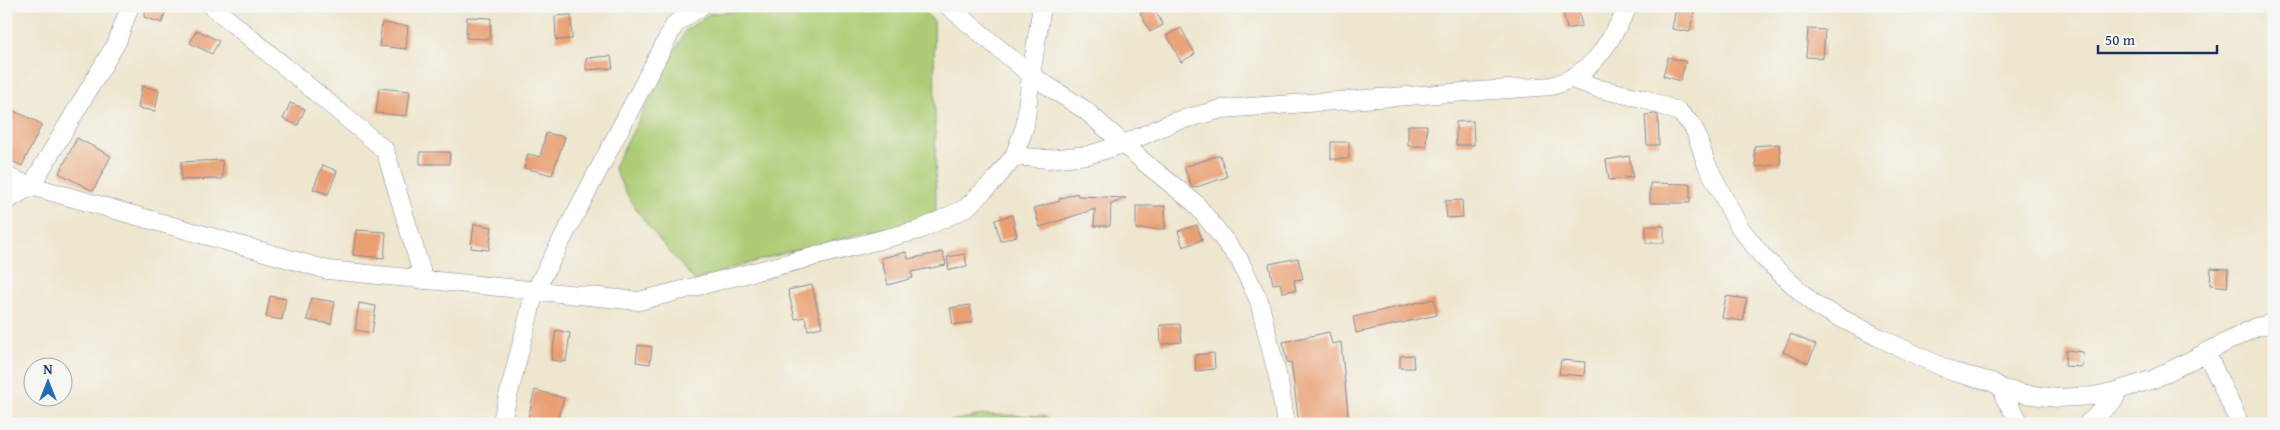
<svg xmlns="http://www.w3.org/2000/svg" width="2280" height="430" font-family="'Gentium Book Plus',serif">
  <rect width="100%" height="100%" fill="#f6f6f2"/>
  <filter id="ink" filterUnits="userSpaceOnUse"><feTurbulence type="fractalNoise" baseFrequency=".02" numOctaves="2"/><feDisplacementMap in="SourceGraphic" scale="10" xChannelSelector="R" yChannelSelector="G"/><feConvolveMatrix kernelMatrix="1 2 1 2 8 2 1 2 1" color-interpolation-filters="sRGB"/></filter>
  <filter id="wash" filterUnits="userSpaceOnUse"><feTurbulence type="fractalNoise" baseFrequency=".0096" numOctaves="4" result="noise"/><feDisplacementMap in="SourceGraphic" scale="20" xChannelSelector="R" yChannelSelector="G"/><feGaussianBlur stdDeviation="1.12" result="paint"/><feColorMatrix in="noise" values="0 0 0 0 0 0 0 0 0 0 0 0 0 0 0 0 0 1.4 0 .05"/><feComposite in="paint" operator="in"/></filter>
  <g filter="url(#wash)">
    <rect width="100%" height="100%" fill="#eee6ce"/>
    <path fill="#adcc74" stroke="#647e69" d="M776,6h141l17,15 2,194c-80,22 -163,37 -241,66 -31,-36 -64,-70 -81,-114l72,-137 23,-16z
      M982,415l62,1 11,8h-118z"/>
    <g id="blocks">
      <path fill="#e99f72" d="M147,6h20l-5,17 -18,-6z
        M1153,7l10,18 -13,7 -10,-19z
        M1578,8l4,18 -15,3 -4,-18z
        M1676,8l18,3 -4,21 -18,-3z
        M571,15l1,24 -16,1 -1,-24z
        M467,17l24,1 -1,21 -24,-1z
        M382,23l26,3 -2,23 -27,-3z
        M1181,28l14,26 -14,8 -14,-27z
        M1808,29l17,1 -2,28 -17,-1z
        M197,30l22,11 -7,13 -22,-11z
        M611,56l2,12 -27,2v-12z
        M1668,57l18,5 -6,19 -17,-5z
        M142,86l17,4 -4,21 -17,-3z
        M379,88l31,3 -3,25 -31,-3z
        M290,103l15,6 -7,16 -15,-6z
        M10,109l32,15 -20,42 -16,-8v-42z
        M1655,114l3,1 1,30h-12l-2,-30z
        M1473,121l1,24h-18v-23z
        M1408,125h19l-1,21h-18z
        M546,133l19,4 -13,38 -28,-7 4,-14 12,3z
        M77,138l34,18 -18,35 -34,-18z
        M1331,142h18v17h-18z
        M1779,144l2,20 -25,3 -2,-21z
        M420,152h30l-1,12h-29z
        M1220,155l7,22 -34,11 -2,-2 -7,-19z
        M1629,156l4,21 -24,3 -3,-20z
        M222,160l1,19 -42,1v-18z
        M323,165l14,6 -9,23 -15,-5z
        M1650,183l40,1v19h-40z
        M1077,193l1,3 48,2 -15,6 -1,22h-16l1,-17 -55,18 -6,-19 26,-7 -1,-2z
        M1462,200l1,17 -16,1 -2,-17z
        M1136,206h29v23h-29z
        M1012,215l5,21 -17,5 -5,-21z
        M474,224l18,3 -3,23 -18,-2z
        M1197,225l5,15 -19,7 -5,-16z
        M1646,226h18v17h-18z
        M356,230l30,2 -2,26 -31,-3z
        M906,252l2,7 35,-7 3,13 -35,7 2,6 -25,7 -7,-27z
        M965,254l2,13 -18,3 -2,-13z
        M1298,258l5,21 -9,1 2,10 -14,2 -2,-9 -7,1 -4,-20z
        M2211,268l17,1 -1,18 -17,-2z
        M812,285l10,42 -14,3 -3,-13 -10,2 -7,-29z
        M270,296l16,3 -4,21 -16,-3z
        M1726,296l21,3 -4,22 -21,-3z
        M311,298l24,4 -4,22 -24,-4z
        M1434,299l3,16 -81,18 -3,-16z
        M359,303l17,3 -4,27 -17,-3z
        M970,305l3,17 -20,3 -3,-17z
        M1180,324l2,18 -21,2 -1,-19z
        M556,330l14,3 -4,29 -15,-2z
        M1329,332l3,12 9,-2 8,82h-50l-8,-62 -4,1 -4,-21z
        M1791,334l25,11 -8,18 -25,-11z
        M638,345l14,2 -2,17 -14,-2z
        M2066,350l17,2 -1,15 -17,-1z
        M1214,353l1,16 -19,2 -1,-16z
        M1413,355l1,13h-14v-12z
        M1561,360l24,2 -1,14 -25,-2z
        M535,390l29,8 -8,26h-9l-19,-6z"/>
    </g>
  </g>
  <g filter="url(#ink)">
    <use href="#blocks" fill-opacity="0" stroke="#848a96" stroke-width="1"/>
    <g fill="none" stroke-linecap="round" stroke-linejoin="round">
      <g stroke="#848a96" stroke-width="19">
        <path id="street" d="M212,6l173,144 39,130
          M948,6l83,69 54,35 59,52 52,42 43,55 20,42 20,81 7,42
          M1572,79l28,10 45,10 34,13 12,12 5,9 10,30 32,62 25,32 52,48 63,32 75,35 39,10 11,7 22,5 32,4 37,-2 22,-5 38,-12 102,-52 18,-4
          M1014,156l34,3 40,-4 36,-11 49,-22 49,-13 330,-23c45,-14 55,-42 77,-80
          M6,176l25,10 297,84 311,31 280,-71 47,-22 29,-28 19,-24 11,-30 6,-51 11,-69
          M6,201l25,-15 86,-144 13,-36
          M2206,352l34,72
          M2003,389l1,8 17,27
          M501,424l34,-133 140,-267 26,-18
          M2087,424l28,-25 1,-8"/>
      </g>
      <use href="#street" stroke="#fff" stroke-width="18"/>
    </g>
  </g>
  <rect width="2280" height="430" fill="none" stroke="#f6f6f2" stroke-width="25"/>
  <g transform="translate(48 382)"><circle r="24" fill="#f6f6f2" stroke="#9ea6b7"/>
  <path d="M0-4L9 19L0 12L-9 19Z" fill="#1f6fb2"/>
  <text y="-8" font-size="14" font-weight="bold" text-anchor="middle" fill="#1b2f5e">N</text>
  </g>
  <path d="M2098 45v8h119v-8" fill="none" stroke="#1b2f5e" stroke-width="2.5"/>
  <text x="2105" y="45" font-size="15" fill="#1b2f5e" stroke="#f6f6f2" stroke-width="4" paint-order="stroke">50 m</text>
</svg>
